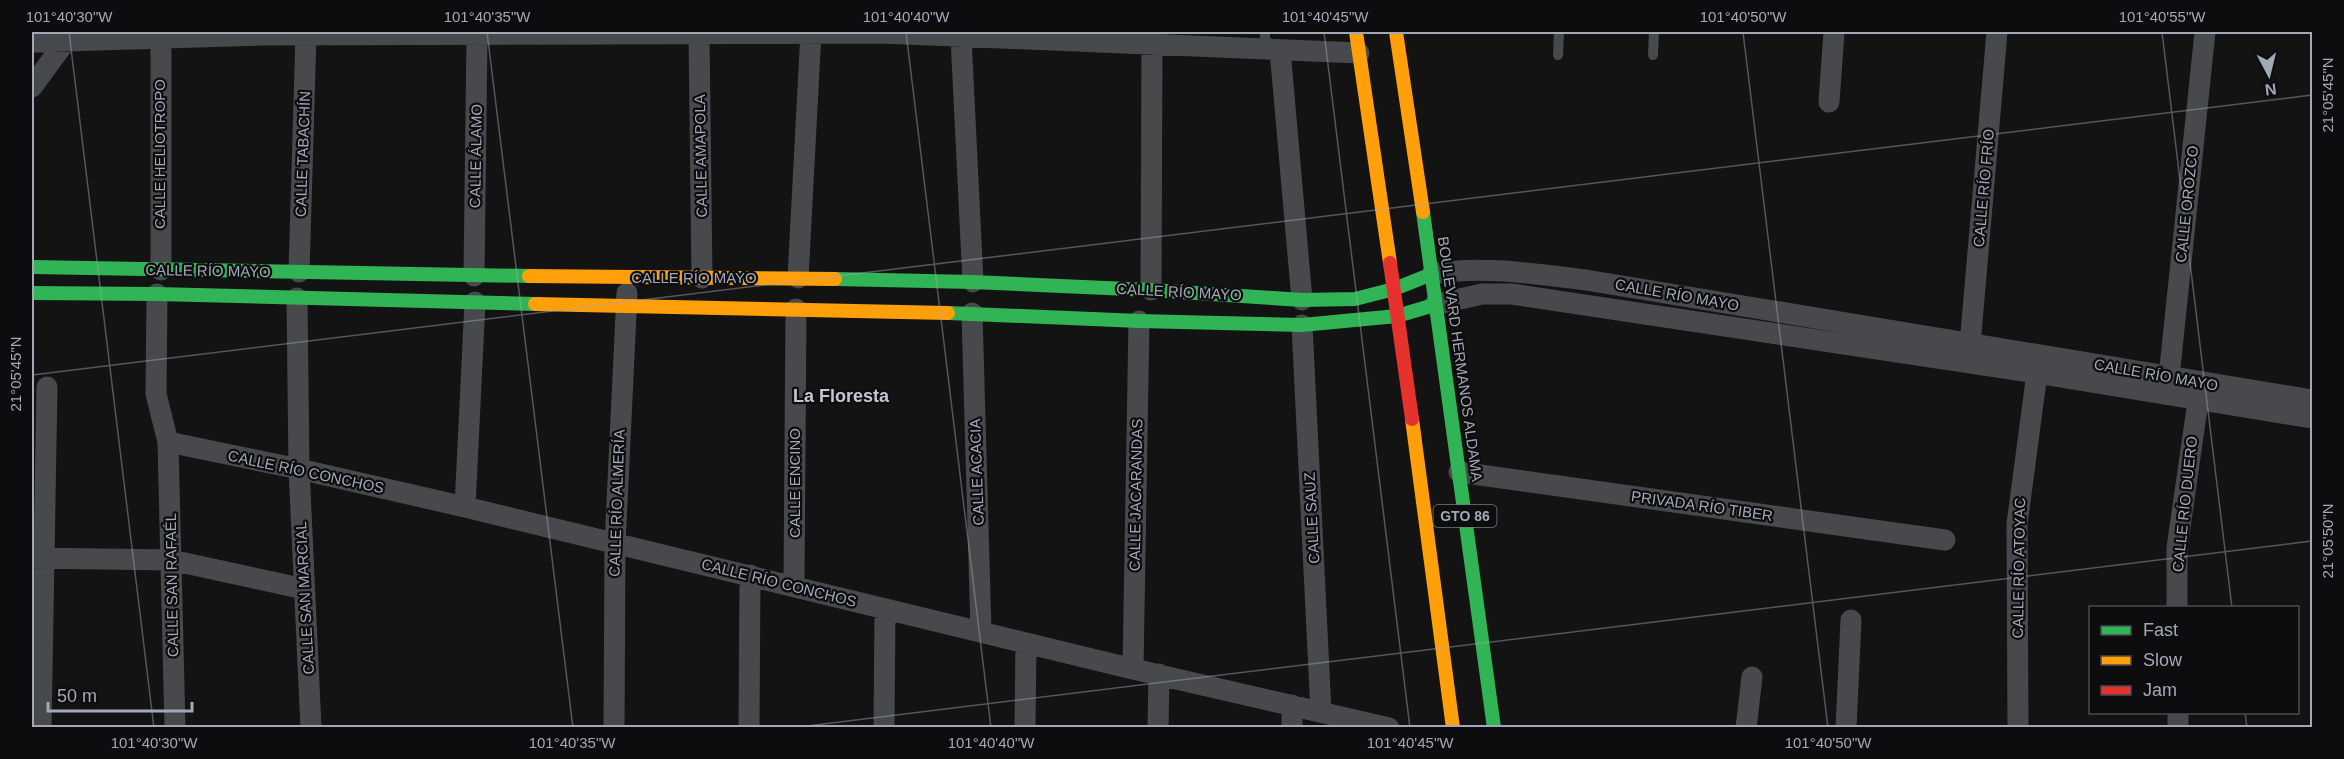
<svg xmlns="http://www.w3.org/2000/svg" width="2344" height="759" font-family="Arial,sans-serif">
  <rect width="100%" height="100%" fill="#131313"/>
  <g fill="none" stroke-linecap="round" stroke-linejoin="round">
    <path stroke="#47494c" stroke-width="10" d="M1264,32l4,17
      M1558,55l1,-23
      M1653,55l1,-23"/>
    <path stroke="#47494c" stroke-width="21" d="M699,34l3,244
      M961,37l12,245
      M32,42l231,-7 620,-2 476,20
      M1280,50l22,250
      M32,87l33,-45
      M1829,102l5,-70
      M161,270v-238
      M299,272l7,-237
      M1432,274c51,-9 103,0 154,6l726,120
      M474,276l3,-241
      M798,278l13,-246
      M1151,290l1,-247
      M157,294l-1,100 12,48 7,286
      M297,298l2,171 12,259
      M1434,305l48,-11h30l525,79 275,45
      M972,313l9,319
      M1302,325l19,387
      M1970,345l27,-313
      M2169,377l36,-345
      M168,442l131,27 166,38 668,162 256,59
      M1459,472l486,68
      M465,507l10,-205
      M32,558l139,2 133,29
      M794,585l2,-276
      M2177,608v-60l21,-147
      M1133,669l6,-348
      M2178,712v16
      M41,728l6,-341
      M614,728l1,-183 12,-252
      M749,728l1,-153
      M884,728l1,-119
      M1025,728l1,-85
      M1158,728l1,-54
      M1292,728v-23
      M1746,728l6,-51
      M1846,728l5,-108
      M2018,728l-1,-204 20,-151"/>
    <path stroke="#30b455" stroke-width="14" d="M1423,212l71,516
      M32,267l497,9
      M835,279l138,3 178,8 151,10 53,-1 39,-10 38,-15
      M32,293l125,1 378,10
      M948,313l191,8 163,4 95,-9 37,-11"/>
    <path stroke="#ff9f0a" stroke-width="14" d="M1356,32l34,231
      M1396,32l27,180
      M529,276l306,3
      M535,304l413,9
      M1412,419l41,309"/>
    <path stroke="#e5322d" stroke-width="14" d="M1390,263l22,156"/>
  </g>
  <path fill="none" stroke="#a2a8b6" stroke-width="1.5" stroke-opacity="0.45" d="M69,32l85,696M487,32l86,696M906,32l85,696M1324,32l86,696M1743,32l85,696M2162,32l70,576M32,375l2280,-280M2245,712l2,16M791,728l1521,-187"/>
  <g text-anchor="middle" stroke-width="4.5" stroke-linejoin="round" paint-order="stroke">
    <rect fill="#0d0d0f" stroke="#757a84" stroke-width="1.5" x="1433.5" y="505" width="63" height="22" rx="4.5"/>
    <g font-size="14" font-weight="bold" fill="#a2a8b6">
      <text x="1465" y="521">GTO 86</text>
    </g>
    <g font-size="15" fill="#a2a8b6" stroke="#0d0d0f">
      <text transform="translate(160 154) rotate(-90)" y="5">CALLE HELIOTROPO</text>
      <text transform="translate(303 154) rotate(-88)" y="5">CALLE TABACHÍN</text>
      <text transform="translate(476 156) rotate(-89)" y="5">CALLE ÁLAMO</text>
      <text transform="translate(701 156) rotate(-91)" y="5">CALLE AMAPOLA</text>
      <text transform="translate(1984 188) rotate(-85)" y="5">CALLE RÍO FRÍO</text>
      <text transform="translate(2187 204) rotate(-84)" y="5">CALLE OROZCO</text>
      <text transform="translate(208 271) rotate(1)" y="5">CALLE RÍO MAYO</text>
      <text x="694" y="283">CALLE RÍO MAYO</text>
      <text transform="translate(1179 292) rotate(3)" y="5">CALLE RÍO MAYO</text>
      <text transform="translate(1677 295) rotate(10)" y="5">CALLE RÍO MAYO</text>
      <text transform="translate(1460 359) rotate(82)" y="5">BOULEVARD HERMANOS ALDAMA</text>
      <text transform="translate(2156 375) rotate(10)" y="5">CALLE RÍO MAYO</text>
      <text transform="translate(306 472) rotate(12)" y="5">CALLE RÍO CONCHOS</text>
      <text transform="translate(977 472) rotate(-92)" y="5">CALLE ACACIA</text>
      <text transform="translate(795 483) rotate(-90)" y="5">CALLE ENCINO</text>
      <text transform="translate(1136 495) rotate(-89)" y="5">CALLE JACARANDAS</text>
      <text transform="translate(617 503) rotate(-88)" y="5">CALLE RÍO ALMERÍA</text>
      <text transform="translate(2185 504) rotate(-84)" y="5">CALLE RÍO DUERO</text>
      <text transform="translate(1702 506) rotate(8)" y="5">PRIVADA RÍO TIBER</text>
      <text transform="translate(1312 518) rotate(-93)" y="5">CALLE SAUZ</text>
      <text transform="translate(2019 568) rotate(-89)" y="5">CALLE RÍO ATOYAC</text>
      <text transform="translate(779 583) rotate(14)" y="5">CALLE RÍO CONCHOS</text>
      <text transform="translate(172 585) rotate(-91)" y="5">CALLE SAN RAFAÉL</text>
      <text transform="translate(305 598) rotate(-93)" y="5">CALLE SAN MARCIAL</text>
    </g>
    <g font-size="18" font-weight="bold" fill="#c4c7d2" stroke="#0d0d0f">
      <text x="841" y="402">La Floresta</text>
    </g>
  </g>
  <rect width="2344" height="759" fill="none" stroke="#0d0d0f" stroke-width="66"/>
  <rect x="2089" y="606" width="210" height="108" fill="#0d0d0f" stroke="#494b52" stroke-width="1.5"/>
  <rect x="2101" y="626" width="30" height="9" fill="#30b455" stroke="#494b52" stroke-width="1.5"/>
  <text x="2143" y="636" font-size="18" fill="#a2a8b6">Fast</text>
  <rect x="2101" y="656" width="30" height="9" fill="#ff9f0a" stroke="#494b52" stroke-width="1.5"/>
  <text x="2143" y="666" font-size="18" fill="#a2a8b6">Slow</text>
  <rect x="2101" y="686" width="30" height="9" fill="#e5322d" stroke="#494b52" stroke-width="1.5"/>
  <text x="2143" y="696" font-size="18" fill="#a2a8b6">Jam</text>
  <g transform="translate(2269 75) rotate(173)" stroke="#0d0d0f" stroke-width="4.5" paint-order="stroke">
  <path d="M0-4.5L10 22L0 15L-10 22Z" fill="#a2a8b6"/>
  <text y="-9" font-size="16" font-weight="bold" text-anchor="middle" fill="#a2a8b6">N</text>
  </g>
  <path d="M48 702v9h144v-9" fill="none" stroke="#a2a8b6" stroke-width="3"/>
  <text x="57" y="702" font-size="18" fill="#a2a8b6" stroke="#0d0d0f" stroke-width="4.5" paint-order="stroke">50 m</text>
  <rect x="33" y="33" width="2278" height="693" fill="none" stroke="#a2a8b6" stroke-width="2"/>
  <g font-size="15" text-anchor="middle" fill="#a2a8b6">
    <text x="69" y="22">101°40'30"W</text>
    <text x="487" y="22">101°40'35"W</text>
    <text x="906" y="22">101°40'40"W</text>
    <text x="1325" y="22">101°40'45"W</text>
    <text x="1743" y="22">101°40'50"W</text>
    <text x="2162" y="22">101°40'55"W</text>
    <text transform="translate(2328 95) rotate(-90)" y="5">21°05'45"N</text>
    <text transform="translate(16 374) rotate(-90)" y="5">21°05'45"N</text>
    <text transform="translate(2328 541) rotate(-90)" y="5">21°05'50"N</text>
    <text x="154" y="748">101°40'30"W</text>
    <text x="572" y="748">101°40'35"W</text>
    <text x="991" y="748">101°40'40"W</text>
    <text x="1410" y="748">101°40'45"W</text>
    <text x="1828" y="748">101°40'50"W</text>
  </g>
</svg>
